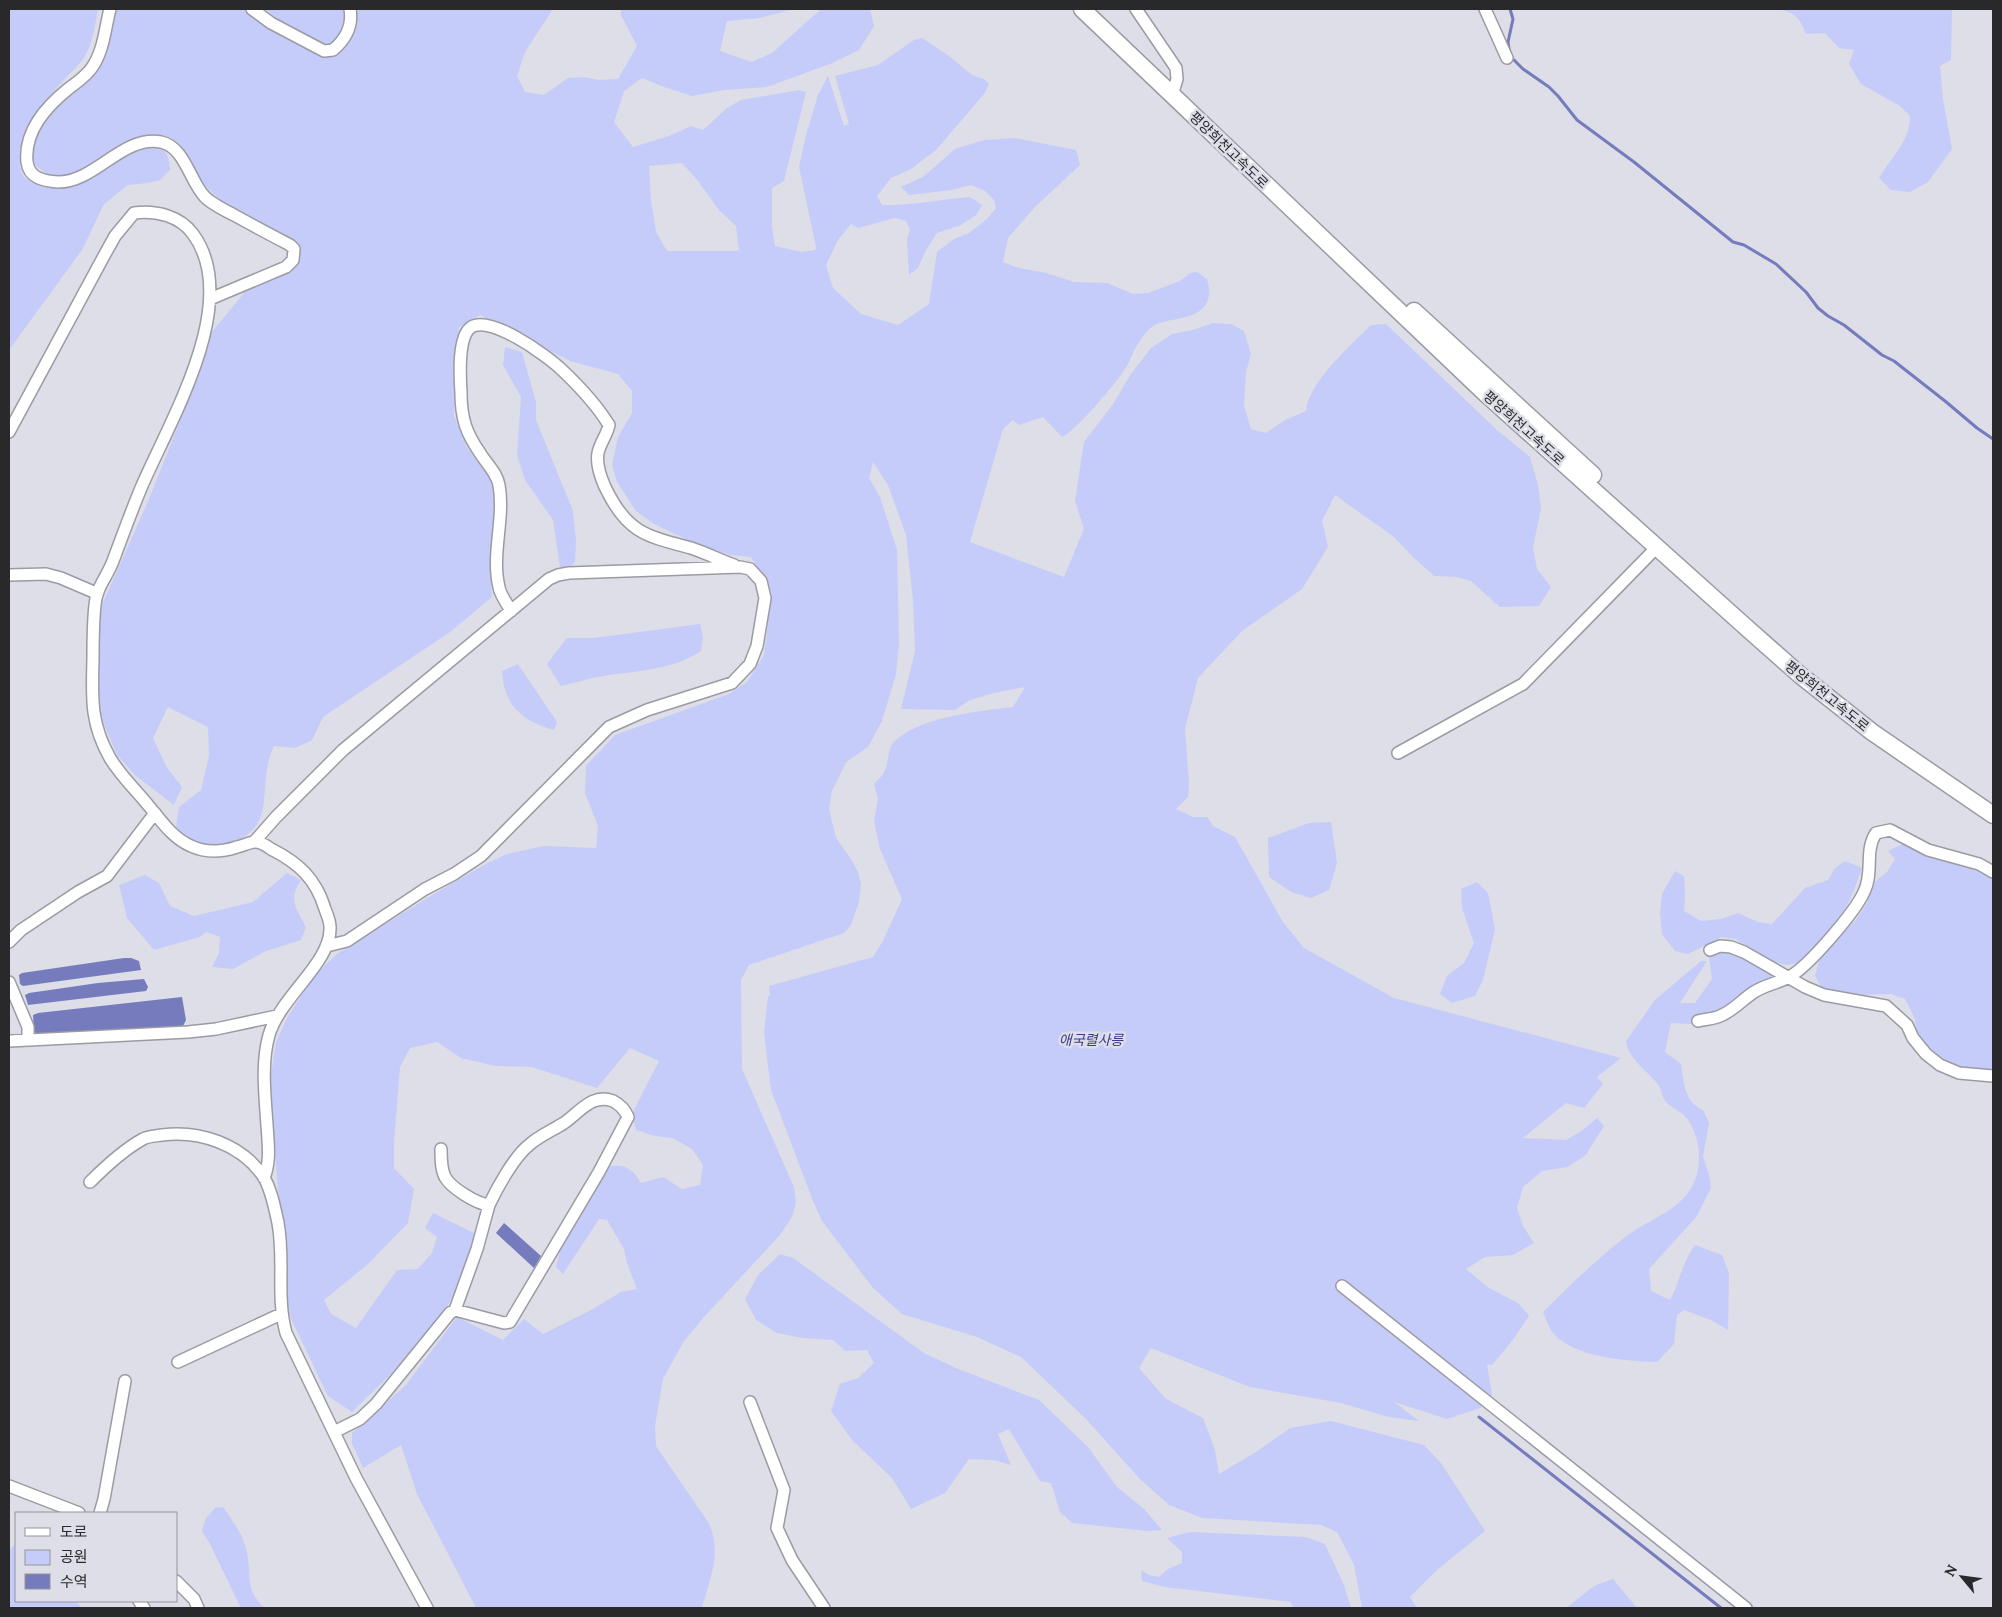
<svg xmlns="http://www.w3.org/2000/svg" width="2002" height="1617" font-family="Lora,'Noto Sans KR',serif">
  <rect width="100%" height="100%" fill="#dddee7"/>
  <path fill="#c6ccf9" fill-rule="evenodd" d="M9,9h89c-3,15 -5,34 -13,47 -5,8 -14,16 -20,23 -13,14 -26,29 -35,45 -4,7 -5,17 -8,25 -9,33 11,36 38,39 7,0 16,-2 22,-5 20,-11 86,-69 88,-13l-10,10 -12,3 -20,2 -24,19 -22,46 -73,100z
    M116,9h129l55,37 20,7 18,2 15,-46h200l-28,43 -8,24 8,16 19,3 24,-17 16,-1 15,3 19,-1 19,-33 -16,-31v-6h173l-35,9 -32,3 -7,30 32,11 20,-9 49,-44h49l4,17 -15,24 -29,14 -63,23 -43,3 -32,6 -28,-9 -22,-9 -18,13 -10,31 19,25 36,-11 22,-10 12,4 24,-22 14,-8 58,-10 7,2 -22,89 -12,7v39l3,19 27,6 13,-2 1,-3 -17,-80 7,-32 12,-40 10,-19 16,50 5,-2 -14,-48 43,-11 36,-25 8,-2 27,18 23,19 12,4 5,5 -5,10 -48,56 -25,19 -20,9 -14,18 5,9c30,1 59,-6 88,-8l12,8 -6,10 -15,10 -24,8 -11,17 -8,18 -9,7 -2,-36 3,-9 -4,-9 -11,-3 -37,10 -7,-4 -13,16 -12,25 7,23 28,26 37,11 31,-21 8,-52 17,-13 15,-6 18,-14 9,-11 -2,-8 -9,-9 -14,-6 -19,5 -43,5 -8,-8 22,-10 32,-28 29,-9 31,-2 61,12 4,15 -45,42 -27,31 -5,24 16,6 27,5 28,9 33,1 26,11 15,-1 32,-12 10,-8 7,-1 10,7c1,5 3,11 2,15 -2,26 -35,23 -52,30 -5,2 -9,6 -12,10 -8,9 -12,19 -17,30 -8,15 -51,66 -66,73l-19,-20 -24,8 -6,-5 -10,9 -33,113 94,35 20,-48 -9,-28 9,-59 29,-38 18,-30 20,-26 21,-14 21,-4 20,-7 18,1 13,7 7,23 -5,18 -2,34 7,23 15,4 19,-13 21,-9c2,-28 45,-66 65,-86l15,-1 111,106 33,27 8,28 3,24 -8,38 4,22 14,18 -12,19 -39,1 -29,-26 -15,-4 -22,-1 -22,-20 -18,-19 -59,-42 -13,26 6,26 -26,42 -60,42 -44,47 -13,51 4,54 -1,14 -12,12 17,8h14l6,9 22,11 48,85 21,26 90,50 227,60 -24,19 6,7 -19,24 -18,-5 -43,35 43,2 17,-10 14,-12 7,8 -19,30 -18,11 -25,4 -19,16 -6,21 6,18 11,17 -21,12 -28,2 -19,12 23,19 29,15 11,13 -17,25 -20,24 -5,-1 5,31 -9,12 -36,12 -53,-17 25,19 -30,-4 -48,-14 -91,-16 -99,-39 -12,20 27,31 37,19 12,32 4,24 37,-22 34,-24 41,-7 93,24 17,18 44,68 -48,39 -27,27 7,11h-55l-8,-43 -17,-33 -16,-7 -119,-7 -33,-13 -29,-26 -54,-60 -65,-62 -44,-20 -75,-23 -29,-26 -51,-67 -9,-20 -42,-111 -7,-57 4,-37 2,-1 -1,-9 104,-29 10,-16 19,-42 -22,-50 -6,-28 4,-22 -4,-15c3,-4 8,-7 10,-12 5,-8 3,-21 9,-29 24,-26 86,-32 120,-36l12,-20 -31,6 -24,7 -15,10 -54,-1 14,-58 -2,-50 -7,-66 -18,-50 -15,-23 -4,16 11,19 17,53 2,94 -3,30 -14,47 -14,26 -22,15 -14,29 -3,18 7,29 15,21 7,13 3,12 -2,18 -8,23 -7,8 -95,32 -8,15 1,89 52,118 2,16 -4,14 -12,18 -76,82 -20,24 -21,38 -8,47 1,20 52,76c15,30 2,55 -6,86h-226l-59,-114 -16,-49 -38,23 -11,-25v-10l53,-47 52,-69 46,23 21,-21 19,15 48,-24 30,-18 16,-3 -10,-26 -3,-14 -17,-29 -8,-1 -36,55 -7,-7 6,-23 46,-77c16,-4 25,2 33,16l22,-6 19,12 18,-4 3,-20 -11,-16 -19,-11 -18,-2 -19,-6 -4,-16 27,-53 -29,-13 -33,40 -65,-21 -36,-1 -35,-8 -24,-16 -27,6 -10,19 -6,75v26l20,21 -6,34 -40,41 -44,36 7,14 25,14 41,-58 21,-1 14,-16 5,-16 -12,-9 8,-15 43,21 -11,37 -20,40 -48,57 -45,44 -24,-16 -37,-77 -6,-33 -1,-61 -6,-34 -6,-85 -1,-31 5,-33 11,-24 26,-41 24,-23 95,-59 54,-31 21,-10 37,-8 52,2 2,-22 -13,-33 1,-27 29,-31 114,-41 18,-12 17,-27 8,-62 -21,-36 -21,-2 -34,-11 -42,-20 -18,-13 -19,-29 -5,-17 6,-28 14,-24v-22l-14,-17 -48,-13 -90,-46 -21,12 -4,35 -1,54 13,32 27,35 2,25 -5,71 1,18 -42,35 -127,85 -11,23 -17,8 -21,-2c-20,39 9,88 -53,98 -23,3 -29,-1 -45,-16l3,-21 22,-17 8,-34 -1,-29 -40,-20 -15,31 13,28 16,21 -8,18 -38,-29 -19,-21 -14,-33 -6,-26 1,-49 4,-42 47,-106 31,-78 17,-45 2,-16 12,-27 37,-45 43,-16 7,-16c-33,-23 -69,-44 -96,-74 -11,-13 -17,-42 -37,-46 -9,-1 -33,4 -41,7 -23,12 -45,42 -74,32 -6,-2 -13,-9 -19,-13 2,-20 8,-41 24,-56 11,-9 24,-15 34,-25 18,-19 22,-48 27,-72zM682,163l16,18 21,29 17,16 3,24 -5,1h-67l-11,-19 -5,-32 -2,-34z
    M266,9h81c1,13 -5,24 -13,35 -25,1 -50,-19 -68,-35z
    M1779,9h173l-1,51 -11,6 3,33 9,50 -24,33 -18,10 -19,-2 -12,-12c12,-21 31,-36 31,-62l-10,-10 -39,-22 -12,-20 5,-14 -15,-2 -14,-15 -19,1c-7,-17 -9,-20 -27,-25z
    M505,347l17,5 14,50v18l37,91 3,30 -1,21 -8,8 -7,-3 -7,-47 -28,-40 -8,-25 4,-58 -18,-32z
    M700,624l3,13 -2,14c-28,19 -66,20 -98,25 -14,2 -28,7 -42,10l-14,-22 20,-26h27z
    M518,664l39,58 -3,8c-33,-9 -50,-25 -52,-59z
    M1331,822l6,41 -8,27 -18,8 -20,-6 -22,-15 -1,-39 41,-15z
    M1907,842l59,21 27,13v194l-26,-1 -14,-4 -20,-12 -16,-17 -2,-17 -10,-20 -14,-5 -39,1 -30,-6 -7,-13 5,-19 7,-12 12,-8 16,-16 12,-18 6,-20 14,-11 8,-13 -7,-8z
    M1845,861l17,7 -9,25 -12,25 -42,45 -13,2 -20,-5 -30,-21 -15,-2 -33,17 -13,-3 -13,-17 -2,-21 2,-19 13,-23 9,5 1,19 -1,16 17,10 20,-2 17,-6 20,9 14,2 33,-36 23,-8 7,-12z
    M287,873l14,7c-13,20 -5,28 5,47l-5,13 -35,11 -33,18 -21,-2 7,-14 1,-16 -14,-5 -6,5 -46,13 -27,-32 -8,-33 26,-10 14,8 11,23 24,10 59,-14z
    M1477,882l11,11 7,36 -12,51 -8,16 -23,7 -12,-9 7,-18 17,-13 10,-20 -12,-35 -1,-19z
    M1717,950c21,-1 46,12 59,29l-57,34h-18l-10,11 -20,-1 -6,29 16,12c3,18 3,38 22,46l6,13 -6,34 6,18 2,13 -14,28 -48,53 2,22 19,9c10,-18 12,-38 25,-55l27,10 7,18 -1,57 -17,-10 -27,-10 -7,5 -3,29 -17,18c-31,-1 -82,-4 -104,-29 -4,-5 -7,-14 -10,-21 26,-26 53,-52 82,-75 28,-21 65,-28 73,-67 3,-16 0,-33 -8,-47 -5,-10 -15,-13 -23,-20 -6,-6 -5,-14 -10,-20 -11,-13 -29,-25 -31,-42l29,-41 46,-39h6l-27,42h15l17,-24 -3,-22z
    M780,1254l13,4 131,95 32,15 83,32 49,47 29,40 27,22 18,21 -14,1 -76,-8 -12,-11 -9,-29 -11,-2 -31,-52 -11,5 13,31 -17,-5 -25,-1 -24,34 -34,16 -19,-31 -40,-38 -21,-29 9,-27 18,-6 16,-15 -7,-13 -22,1 -12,-11 -31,-2 -25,-5 -21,-13 -11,-21 13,-24z
    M223,1507c9,13 20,27 23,42 7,25 -3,38 18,59h-23l-32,-66 -7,-11 4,-13 9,-10z
    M1190,1532l116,5 19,7 19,41 7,23h-57l-4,-6 -125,-15 -23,-6 -1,-11 8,5 10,2 9,-8 14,-6v-11l-15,-14z
    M16,1543v58h60l6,7h-73v-58z
    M1613,1579l24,29h-71l28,-22z"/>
  <path fill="#757bbd" d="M124,958h7l8,3 2,9 -118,16 -3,-2 -1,-9 3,-2z
    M144,979l4,8 -2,4 -118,14 -3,-10 4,-2 69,-10z
    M182,997l4,23 -3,6 -145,9 -4,-4 -1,-16 5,-2z
    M504,1223l37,33 -7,12 -38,-35z"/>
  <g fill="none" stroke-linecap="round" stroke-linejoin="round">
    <path stroke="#757bbd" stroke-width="3" d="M1510,9l3,10 -5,23 2,14 13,13 26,18 9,9 19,24 57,42 99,80 11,3 32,19 30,28 12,16 10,8 16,9 38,30 12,6 51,40 32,27 16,11
      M1479,1417l242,191"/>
    <g stroke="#9a9ba3" stroke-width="14">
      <path id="minor" d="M110,9c-5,19 -6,40 -17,57 -6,10 -16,16 -25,23 -22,18 -44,42 -41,73 2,16 16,19 31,20 38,0 64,-47 103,-40 24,5 29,40 44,55 7,7 19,13 29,18 18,10 37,20 56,30l4,4 -1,11 -7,7 -76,32
        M252,9l19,14 53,28 9,-1c13,-11 20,-24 17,-41
        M1136,9l40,59 1,11 -3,10
        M1485,9l22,49
        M9,432l96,-178 10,-18 19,-23c22,-3 46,3 59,21 50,68 -24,188 -52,254 -10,24 -19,49 -28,73 -6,16 -17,27 -18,44 -2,18 -2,36 -2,54 -1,38 -3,64 17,99 10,17 25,31 38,47 12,14 24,33 43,41 15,7 31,6 46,1 5,-1 13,-5 18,-5 5,0 12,4 16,7 28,14 45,30 54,60 2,5 5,12 5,18 2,35 -50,70 -61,108 -8,28 -4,61 -2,90 1,18 4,35 -3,53
        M9,575l37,-1 15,4 35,15
        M511,611c-4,-8 -11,-16 -12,-24 -8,-33 6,-68 0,-102 -2,-12 -13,-22 -19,-32 -14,-20 -19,-35 -19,-60 -1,-16 -3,-50 7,-63 16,-21 81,27 94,40 18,17 34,34 47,55 -2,10 -9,18 -11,28 -2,10 3,25 7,34 22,46 41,49 86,61 15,5 29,12 43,17
        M1398,753l125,-69 135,-138
        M254,842l22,-25 67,-67 206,-171 9,-4 11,-2 171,-6 10,2 11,12 4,17 -8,48 -7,18 -18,19 -85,27 -38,17 -128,129 -27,18 -29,15 -78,52 -20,5
        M9,942l12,-12 57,-38 29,-16 48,-63
        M1710,950l10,-4 11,1 13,5 61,35 19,8 62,11 21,19 6,13 13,16 14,11 19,8 34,3
        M9,982l19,45v13
        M1698,1021c7,-2 16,-2 22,-5 13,-5 23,-17 34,-24 11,-7 24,-9 35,-15 19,-10 66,-65 75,-85 10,-20 0,-41 12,-59l14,-3 38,20 51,14 14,8
        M9,1041l179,-9 28,-3 61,-13
        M90,1182c16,-16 33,-32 53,-43 5,-3 13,-3 19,-4 37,-5 79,9 101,41 8,12 12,33 15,47 7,37 -2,73 8,110l70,145 71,130
        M1342,1286l404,322
        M455,1310l22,-61 12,-44
        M178,1362l103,-48
        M750,1402l34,88 -7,38 15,32 32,48
        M334,1432l26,-13 16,-15 74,-91 5,-3 49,13 6,-1 89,-150 29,-55c-3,-7 -7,-12 -15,-16 -21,-8 -33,11 -49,22 -11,7 -25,13 -35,22 -15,12 -32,43 -40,60 -12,-1 -38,-17 -44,-28 -4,-8 -4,-18 -4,-28
        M9,1486l70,27
        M100,1513l4,-14 21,-118
        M176,1581l18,18 4,9
        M139,1601l5,7"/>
    </g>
    <g stroke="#9a9ba3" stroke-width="19">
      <path id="highway" d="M1082,9l404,385 262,235 52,46 72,57 121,83
        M1414,311l179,164"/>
    </g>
    <use href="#minor" stroke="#fff" stroke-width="11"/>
    <use href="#highway" stroke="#fff" stroke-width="16"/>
  </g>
  <g text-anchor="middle" stroke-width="5" stroke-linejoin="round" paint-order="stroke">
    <g font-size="14" fill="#29292c" stroke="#dddee7">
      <text transform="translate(1229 150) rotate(44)" y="5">평양희천고속도로</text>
      <text transform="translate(1524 428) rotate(42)" y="5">평양희천고속도로</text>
      <text transform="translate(1827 696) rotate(39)" y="5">평양희천고속도로</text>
    </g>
    <g font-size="14" font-style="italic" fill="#3b3c8c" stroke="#dddee7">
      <text x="1091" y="1045">애국렬사릉</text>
    </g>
  </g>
  <rect width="2002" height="1617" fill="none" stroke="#29292c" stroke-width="20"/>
  <rect x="15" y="1512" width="162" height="90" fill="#dddee7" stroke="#95969c"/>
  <rect x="25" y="1528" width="25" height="8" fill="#ffffff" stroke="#95969c"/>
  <text x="60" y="1537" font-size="15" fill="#29292c">도로</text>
  <rect x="25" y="1550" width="25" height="15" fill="#c6ccf9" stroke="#95969c"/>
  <text x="60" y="1562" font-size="15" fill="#29292c">공원</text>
  <rect x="25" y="1574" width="25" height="15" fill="#757bbd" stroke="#95969c"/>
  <text x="60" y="1587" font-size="15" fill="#29292c">수역</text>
  <g transform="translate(1962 1577) rotate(299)" stroke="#dddee7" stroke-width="4" paint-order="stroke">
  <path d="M0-4L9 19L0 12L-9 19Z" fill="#29292c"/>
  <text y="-8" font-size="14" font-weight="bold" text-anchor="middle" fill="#29292c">N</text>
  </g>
</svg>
